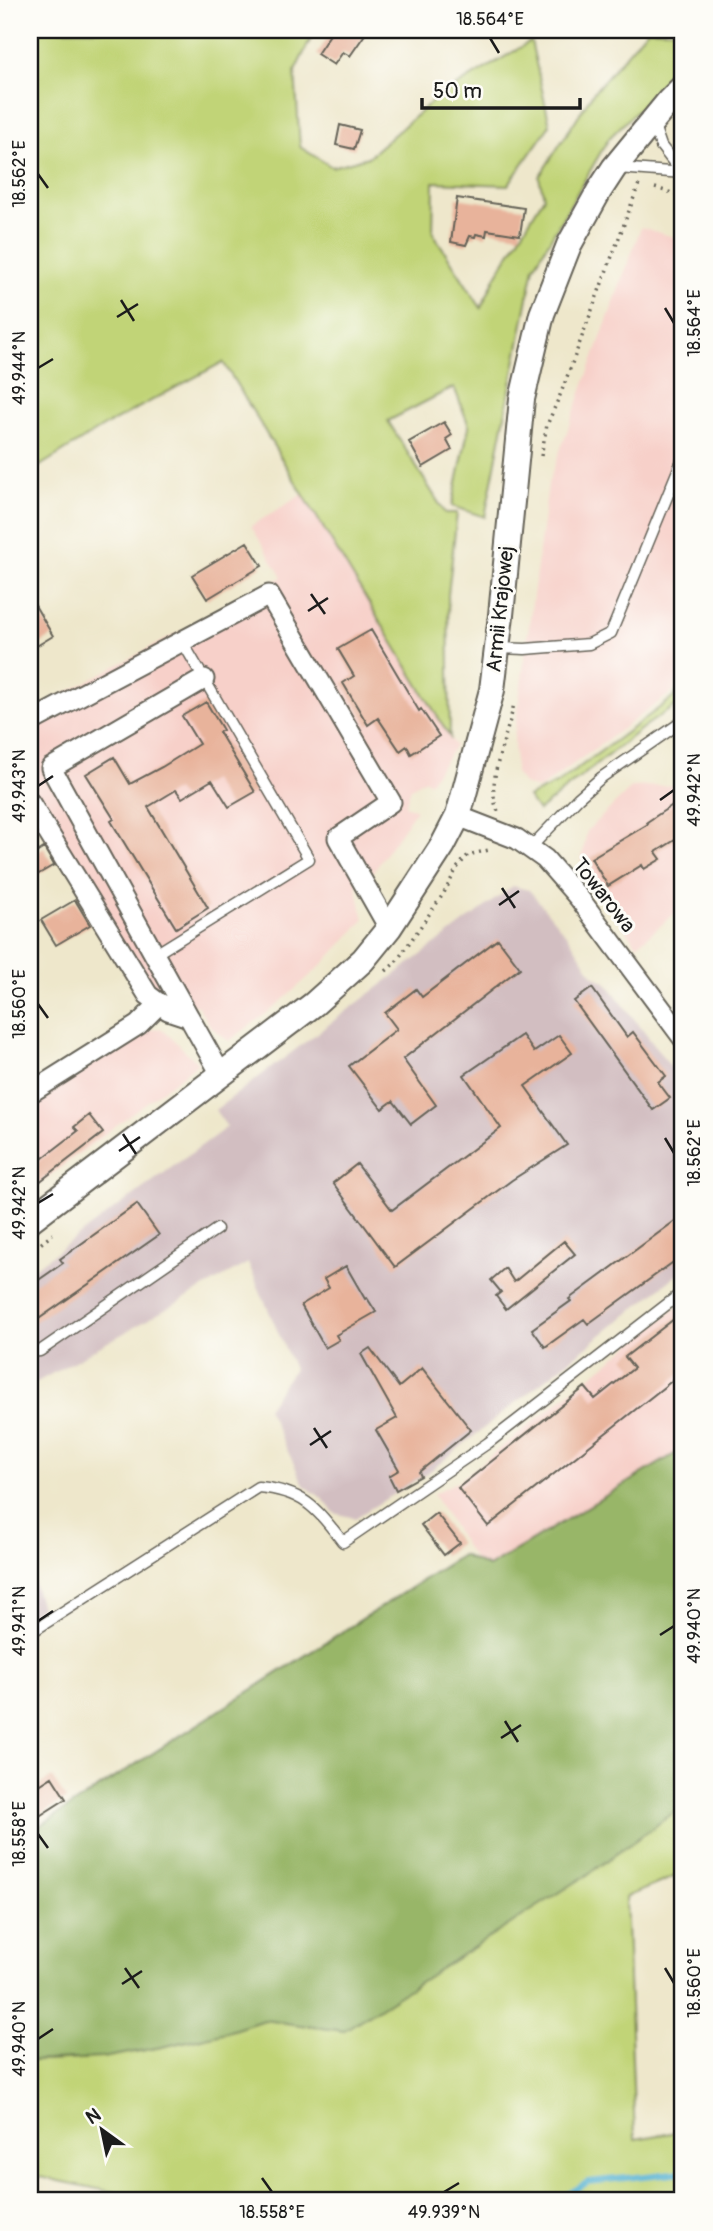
<svg xmlns="http://www.w3.org/2000/svg" width="713" height="2231" font-family="Pangolin,sans-serif">
  <rect width="100%" height="100%" fill="#fdfcf7"/>
  <filter id="ink" filterUnits="userSpaceOnUse"><feTurbulence type="fractalNoise" baseFrequency=".0143" numOctaves="2"/><feDisplacementMap in="SourceGraphic" scale="14" xChannelSelector="R" yChannelSelector="G"/><feConvolveMatrix kernelMatrix="1 2 1 2 8 2 1 2 1" color-interpolation-filters="sRGB"/></filter>
  <filter id="wash" filterUnits="userSpaceOnUse"><feTurbulence type="fractalNoise" baseFrequency=".00686" numOctaves="4" result="noise"/><feDisplacementMap in="SourceGraphic" scale="28" xChannelSelector="R" yChannelSelector="G"/><feGaussianBlur stdDeviation="1.57" result="paint"/><feColorMatrix in="noise" values="0 0 0 0 0 0 0 0 0 0 0 0 0 0 0 0 0 1.4 0 .05"/><feComposite in="paint" operator="in"/></filter>
  <g filter="url(#wash)">
    <rect width="100%" height="100%" fill="#eee7cb"/>
    <path fill="#f7d0c9" d="M641,227l42,13v430l-9,21 -135,98 -16,-5 -8,-11 -1,-36 34,-253z
      M303,494l152,252 -26,37 -4,-4 -14,9 -6,17 11,5 -48,69 -12,7 8,34 -41,44 -48,43 -46,34 -18,-14 -13,-21 -38,-12 -9,7 -121,-200v-89l252,-135 -31,-51z
      M683,785v122l-46,38 -17,-23 -3,-13 -36,-46 6,-32 45,-44z
      M161,1028l37,35 -168,128v-90l117,-70z
      M683,1303v152l-198,122 -52,-83 27,-14z"/>
    <path fill="#d2bec1" d="M513,886l16,4 40,48 24,37 13,7 77,101v187l-258,205 -70,43 -21,-5 -11,-14 -19,-14 -37,-77 27,-39 -46,-106 -218,123v-115l197,-144 -12,-17z
      M30,1571l11,36 -11,8z"/>
    <path fill="#c1d477" stroke="#6e784a" stroke-width="2" d="M30,30h285l-20,41 5,76 32,20 36,-10 67,-58 96,-58 19,84 -42,60 -74,-3 -1,51 48,75 15,-32 48,-79 -5,-20 54,-84 54,-63h36v36l-74,72 -75,129 -49,250 -33,-11 17,-80 -15,-39 -66,34 57,92h12l-9,82 2,142 -227,-375 -115,62 -78,48z
      M683,681v20l-38,25 -107,85 -10,-14 30,-14 116,-86z
      M683,1797v76l-57,24 9,242 48,-8v70h-527l-126,-26v-114c88,1 172,-21 255,-49z"/>
    <path fill="#98b668" stroke="#5a6942" stroke-width="2" d="M683,1449v357l-96,69 -244,156 -79,-11 -37,12 -65,15 -60,11 -72,3v-229l432,-277 26,12z"/>
    <g fill="none" stroke-linecap="round" stroke-linejoin="round">
      <path stroke="#54b2d2" stroke-width="6" d="M557,2201l31,-19 95,-10"/>
    </g>
    <g id="blocks">
      <path fill="#e8b39b" d="M333,30h35l-18,26 -7,-4 -9,13 -17,-11z
        M340,125l20,5 -6,19 -18,-4z
        M457,198l67,10 -4,27 -33,-5 -1,6 -10,-2 -1,3 -5,-1 -4,9 -15,-3z
        M444,422l8,13 -6,4 6,11 -29,17 -14,-25z
        M247,542l15,24 -55,33 -15,-24z
        M30,597l23,39 -23,14z
        M371,630l48,81 2,-2 18,27 -28,18 -4,-8 -7,5 -22,-33 -10,7 -25,-42 11,-7 -16,-27z
        M206,702l17,28 -4,2 36,60 -26,15 -17,-27 -30,18 -6,-8 -28,17 60,101 -32,20 -65,-107 3,-2 -28,-45 28,-17 16,27 32,-17 37,-23 -17,-28z
        M683,798v37l-27,17 5,7 -17,10 -2,-4 -34,21 -17,-28 57,-34 -1,-2z
        M44,848l10,17 -24,14v-22z
        M75,900l15,25 -34,20 -15,-25z
        M498,939l22,29 -117,91 33,46 -25,19 -18,-23 -11,8 -33,-43 48,-37 -12,-16 31,-24 6,8z
        M592,988l35,49 6,-5 33,44 -8,6 12,16 -17,12 -79,-109z
        M522,1035l12,17 25,-17 13,18 -47,33 42,59 -55,35 -117,87 -62,-84 24,-19 35,46 109,-82 -37,-53z
        M89,1115l14,18 -73,56v-21l48,-37 -4,-4z
        M137,1204l22,31 -129,90v-39l33,-23 -3,-4z
        M683,1215v40l-95,69 -4,-5 -39,28 -13,-18 39,-28 -2,-2z
        M564,1241l11,13 -69,55 -10,-13 5,-4 -10,-12 14,-12 9,14z
        M346,1266l19,33 2,-1 9,14 -40,23 3,5 -14,8 -24,-43 28,-17 -5,-9z
        M683,1312v60l-195,154 -30,-38 127,-101 10,12 39,-31 -9,-11z
        M370,1348l29,39 23,-19 49,62 -52,42 2,4 -25,14 -7,-14 10,-6 -23,-40 21,-12 -36,-64z
        M436,1513l24,30 -16,12 -23,-30z
        M52,1777l14,22 -36,23v-31z"/>
    </g>
  </g>
  <g filter="url(#ink)">
    <use href="#blocks" fill-opacity="0" stroke="#666359" stroke-width="2"/>
    <g fill="none" stroke-linecap="round" stroke-linejoin="round">
      <g stroke="#666359" stroke-width="13">
        <path id="service" d="M653,123l8,23 21,27
          M618,168l65,5
          M498,648l27,1 64,-5 22,-11 72,-175
          M531,847l47,-49 24,-21 81,-56
          M154,955l155,-96 -127,-218
          M30,1352l10,-1 177,-122
          M30,1633l228,-146c46,4 58,21 85,55l145,-99 195,-151"/>
      </g>
      <g stroke="#666359" stroke-width="23">
        <path id="minor" d="M30,722l239,-127 122,207 -53,36 51,90
          M30,803l118,192 20,15 21,7 33,59
          M458,816l59,23 28,20 34,39 104,140
          M189,1017l-138,-249 153,-89
          M30,1093l108,-68 22,-22"/>
      </g>
      <g stroke="#666359" stroke-width="28">
        <path id="tertiary" d="M30,1220l284,-216 49,-44 26,-32 54,-83 15,-29 34,-126 9,-75 21,-216 20,-85 27,-69 30,-54 15,-23 55,-67 14,-14"/>
      </g>
      <path stroke="#666359" stroke-width="3.5" stroke-dasharray="2 5" stroke-linecap="butt" d="M655,188l28,8
        M541,456l6,-31 14,-32 78,-209
        M498,811c-14,-27 11,-78 16,-108
        M386,971l10,-9 48,-69 13,-25 11,-13 21,-5
        M30,1252l23,-18"/>
      <use href="#service" stroke="#fff" stroke-width="10"/>
      <use href="#minor" stroke="#fff" stroke-width="19"/>
      <use href="#tertiary" stroke="#fff" stroke-width="24"/>
    </g>
  </g>
  <path fill="none" stroke="#1c1c1c" stroke-width="2.5" d="M490,38l9,15M38,174l10,14M121,300l13,21M665,308l9,15M117,317l21,-13M38,368l15,-9M311,594l14,20M308,611l20,-13M38,786l15,-10M660,800l14,-10M502,888l13,20M499,905l20,-14M38,1004l10,14M123,1134l13,20M665,1138l9,15M119,1151l21,-14M38,1203l15,-9M314,1428l13,20M310,1445l21,-14M38,1621l15,-10M660,1635l14,-9M505,1721l13,21M501,1738l20,-13M38,1834l10,14M125,1968l14,20M665,1968l9,15M122,1984l20,-13M38,2039l15,-10M262,2178l10,14M444,2192l15,-9"/>
  <g text-anchor="middle" stroke-width="6" stroke-linejoin="round" paint-order="stroke">
    <g font-size="21" fill="#1c1c1c" stroke="#fdfcf7">
      <text transform="translate(500 609) rotate(-84)" y="7">Armii Krajowej</text>
      <text transform="translate(604 895) rotate(52)" y="7">Towarowa</text>
    </g>
  </g>
  <rect width="713" height="2231" fill="none" stroke="#fdfcf7" stroke-width="77"/>
  <g transform="translate(102 2130) rotate(327)" stroke="#fdfcf7" stroke-width="5" paint-order="stroke">
  <path d="M0-5L12 26L0 18L-12 26Z" fill="#1c1c1c"/>
  <text y="-10" font-size="19" font-weight="bold" text-anchor="middle" fill="#1c1c1c">N</text>
  </g>
  <path d="M422 98v10h158v-10" fill="none" stroke="#1c1c1c" stroke-width="3.5"/>
  <text x="433" y="98" font-size="21" fill="#1c1c1c" stroke="#fdfcf7" stroke-width="5" paint-order="stroke">50 m</text>
  <rect x="38" y="38" width="636" height="2154" fill="none" stroke="#1c1c1c" stroke-width="2.5"/>
  <g font-size="18" text-anchor="middle" fill="#1c1c1c">
    <text x="490" y="25">18.564°E</text>
    <text transform="translate(19 174) rotate(-90)" y="6">18.562°E</text>
    <text transform="translate(694 323) rotate(-90)" y="6">18.564°E</text>
    <text transform="translate(19 368) rotate(-90)" y="6">49.944°N</text>
    <text transform="translate(19 786) rotate(-90)" y="6">49.943°N</text>
    <text transform="translate(694 790) rotate(-90)" y="6">49.942°N</text>
    <text transform="translate(19 1004) rotate(-90)" y="6">18.560°E</text>
    <text transform="translate(694 1153) rotate(-90)" y="6">18.562°E</text>
    <text transform="translate(19 1203) rotate(-90)" y="6">49.942°N</text>
    <text transform="translate(19 1621) rotate(-90)" y="6">49.941°N</text>
    <text transform="translate(694 1626) rotate(-90)" y="6">49.940°N</text>
    <text transform="translate(19 1834) rotate(-90)" y="6">18.558°E</text>
    <text transform="translate(694 1983) rotate(-90)" y="6">18.560°E</text>
    <text transform="translate(19 2039) rotate(-90)" y="6">49.940°N</text>
    <text x="272" y="2218">18.558°E</text>
    <text x="444" y="2218">49.939°N</text>
  </g>
</svg>
